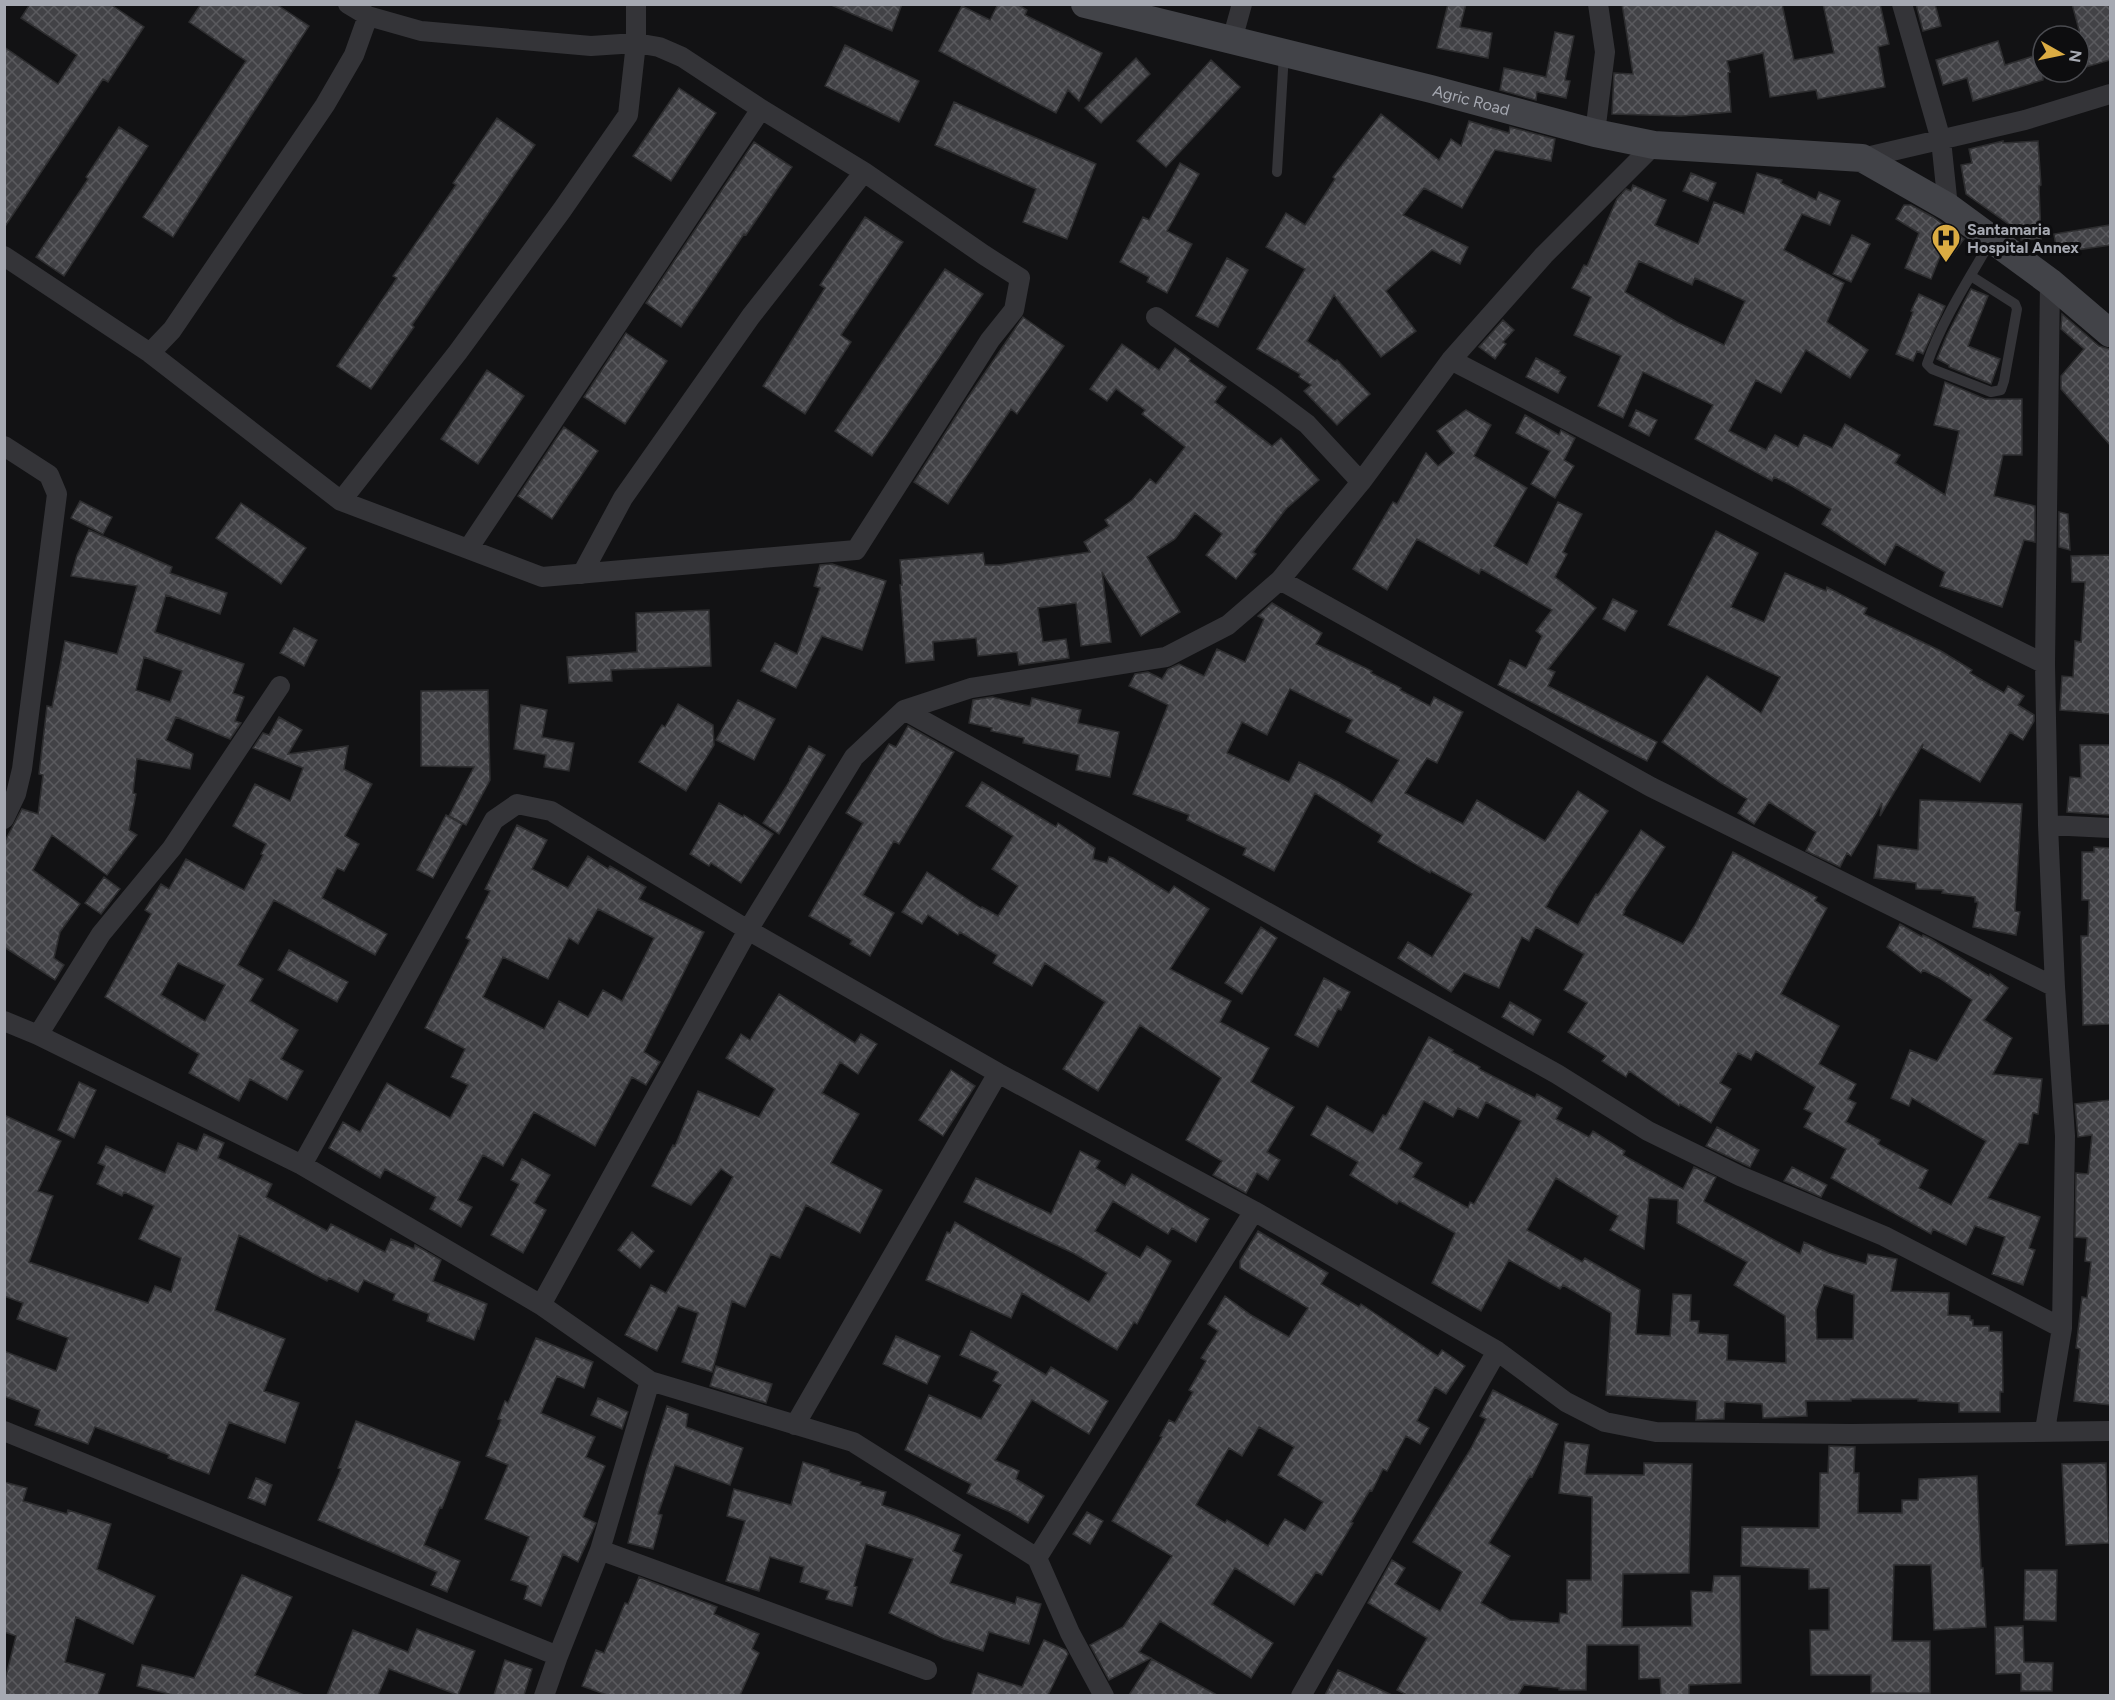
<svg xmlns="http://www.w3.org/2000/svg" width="2115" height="1700" font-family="Figtree,sans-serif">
  <defs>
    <pattern id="building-cross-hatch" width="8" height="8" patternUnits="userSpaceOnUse" patternTransform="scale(1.5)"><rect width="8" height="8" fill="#424246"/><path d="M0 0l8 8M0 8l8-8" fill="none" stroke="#5a5a5e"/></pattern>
  </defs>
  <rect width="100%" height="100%" fill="#121214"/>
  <path fill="url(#building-cross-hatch)" stroke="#2d2d2f" stroke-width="1.5" fill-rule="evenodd" d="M30,4h80l34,23 -36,55 -5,-3 -99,149v-181l54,37 19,-29 -56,-37z
    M201,4h75l33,22 -136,211 -30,-20 103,-156 -57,-39z
    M829,4h73l-10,27z
    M998,4h19l10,6 -2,5 77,38 -23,48 -11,-11 -12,23 -117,-62 23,-45 28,14z
    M1448,4h18l-6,23 32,6 -4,25 -51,-10z
    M1622,4h160l12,56 40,-7 -11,-49h57l9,40 -11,3 7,40 -67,12 -2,-9 -46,7 -7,-44 -36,8 3,11 -2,1 3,39 -50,4 -69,-2 2,-41 19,1z
    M1916,4h19l6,22 -18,5z
    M2072,4h38v56l-31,9v-39z
    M1555,32l19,4 -9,44 5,1 -4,17 -29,-6 -1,8 -36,-10 4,-22 42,9z
    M1998,41l7,24 38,-12v27l-70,21 -6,-23 -24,7 -7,-25z
    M845,45l74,36 -20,41 -74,-36z
    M1136,58l14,16 -49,49 -16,-15z
    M1211,60l29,27 -74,80 -29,-26z
    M679,88l37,25 -45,68 -38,-25z
    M954,102l142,62 -29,75 -44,-17 13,-33 -101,-44z
    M1381,114l58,46 12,-21 10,7 8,-25 40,12 1,-6 45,12 -4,22 -56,-11 -33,58 -38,-20 -21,27 65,32 -8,17 -28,-14 -46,41 30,40 -35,26 -47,-62 -27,46 28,20 2,-1 33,34 -33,31 -33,-34 7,-6 -12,-8 1,-3 -43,-25 48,-80 -39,-22 20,-34 19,12 30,-46 -2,-2z
    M497,118l38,27 -123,180 2,2 -43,62 -34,-23 60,-88 -4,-2 63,-91 -3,-2z
    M119,127l29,19 -84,130 -28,-19 52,-78 -2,-2z
    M2003,141v2l35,-2 3,44 -2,1 2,53 -20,1v-7l-55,-39 -5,-29 11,-2 -3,-14z
    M754,142l38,25 -46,68 -2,-1 -63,93 -35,-24z
    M1180,163l19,11 -32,57 25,13 -25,49 -20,-11 2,-5 -29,-15 23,-45 6,3z
    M1691,173l25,10 -8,18 -25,-10z
    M1757,173l25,7 -1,3 35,17 3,-8 21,9 -10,24 -28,-11 -18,36 60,33 -17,39 41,28 -18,28 -44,-28 -25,43 -25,-13 -27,51 37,19 9,-15 23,12 6,-12 28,13 13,-24 55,31 -5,8 50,32 14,-64 -25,-6 11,-43 40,17h37v56h-19l-9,41 41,10v36l-11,-2 -22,67 -62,-21 5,-14 -49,-28 -11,21 -63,-41 9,-15 -39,-23 -18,-9 -2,4 -77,-42 18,-34 -70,-33 -20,46 -25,-12 23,-50 -47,-21 17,-38 -19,-9 12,-23 3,1 30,-67 9,-10 5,2 2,-6 33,15 -11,25 43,19 16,-42 30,12zM1639,261l53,24 3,-7 50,23 -21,44 -47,-23 -52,-30z
    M1904,205h7l22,12 31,22 -12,16 -9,-6 -12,30 -26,-11 14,-35 -23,-14z
    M865,217l38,25 -62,93 10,7 -46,72 -42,-28 62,-98 -5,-3z
    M2110,225v20l-53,8 -3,-19z
    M1852,235l18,9 -19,38 -18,-8z
    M1227,258l21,12 -30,57 -22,-11z
    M945,269l38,25 -111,162 -37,-25z
    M1971,289l17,7 -20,50 32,13 -9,25 -42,-17v-2l-12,-6 10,-24z
    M1919,294l26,12 -22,48 -6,-3 -4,10 -17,-7 17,-42 -2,-1z
    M2062,314l37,32 11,3v96l-49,-56v-13l23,-27 -23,-20z
    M1023,317l41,29 -47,68 -6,-5 -63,95 -34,-22 53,-83z
    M1503,320l11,10 -11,12 3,2 -11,15 -16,-12z
    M626,333l41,28 -42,63 -41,-27z
    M1122,344l37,26 16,-22 15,11 -1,2 37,26 -11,15 57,44 9,-8 38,42 -33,29 -33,43 3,2 -20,25 -30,-24 16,-21 -27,-21 -20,26 -28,18 33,55 -39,24 -39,-64 9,70 -30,4 -5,-43 -38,5 5,34 23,-3 3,19 -50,7 -2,-13 -39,4 -2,-18 -43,4 1,18 -28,3 -6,-78h2l-2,-25 83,-7 2,12h14l91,-13 -6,-10 25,-16 -4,-6 27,-20 18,-21 6,5 29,-37 -43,-33 3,-4 -29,-21 -9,12 -17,-12z
    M1536,358l24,13 -1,2 7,4 -8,16 -32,-16z
    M487,370l37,26 -46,68 -37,-25z
    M1466,410l25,15 -17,31 53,32 -33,58 33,19 31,-63 24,12 -19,38 4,2 -12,23 41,31 -48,61 7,3 -7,14 109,56 -10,19 -149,-76 12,-25 16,8 16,-32 -6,-5 16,-21 -71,-41 -2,5 -62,-35 -30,51 -34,-21 40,-67 4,2 29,-51 12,13 16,-13 -17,-22z
    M1636,410l21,10 -8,16 -20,-10z
    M1525,415l34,20 2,-5 14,8 -11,22 10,6 -19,32 -24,-14 19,-33 -34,-18z
    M564,427l34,24 -46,68 -34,-23z
    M80,501l32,16 -9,17 -32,-16z
    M241,503l65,45 -25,36 -65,-46z
    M2059,512l9,2 2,36 -11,-3z
    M89,530l83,37 -2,6 57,20 -7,21 -54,-19 -11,37 89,32 -11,29 11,4 -9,24 6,2 -11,16 -54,-22 -10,23 27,14 -3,15 -53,-10 -4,34 3,1 -7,36 8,5 -30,40 -55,-40 -19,35 47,34 -20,28 -6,26 10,7 -9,15 -51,-33v-104l18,-34 16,5 5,-39 -4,-1 8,-68 5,1 13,-66 52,13 20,-68 -66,-10 6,-21zM144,657l38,14 -12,31 -34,-12z
    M1716,531l42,22 -27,54 33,15 21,-49 41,18 1,-4 40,21 -3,6 77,37 31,19 -2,3 34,20 4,-7 16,10 -6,9 16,10v6l-11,19 -13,-8 -30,50 -58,-34 1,-4 -43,72 2,-13 -31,53 -4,-3 -7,14 -34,-16 10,-19 -47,-30 -15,22 -16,-11 9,-14 -26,-16 -59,-41 45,-66 54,37 19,-36 -112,-52z
    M2110,555v159l-50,-4 2,-34 11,1 2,-36 6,1 4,-60h-13l-1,-26z
    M832,564l54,17 -24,69 -40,-14 -26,52 -35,-17 14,-28 22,11 23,-66 -6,-2 6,-21z
    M1613,599l24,12 -12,20 -22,-12z
    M1272,603l50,30 -6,11 56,27 -1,2 30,15 -1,2 30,16 4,-9 29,15 -26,51 -10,-5 -22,35 58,31 14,-24 68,41 33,-50 30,20 -52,78 -10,18 32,18 18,-31 2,1 43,-65 24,17 -41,63 1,1 -2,4 60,29 12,-19 38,-73 84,45 -2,4 12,7 -46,86 58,32 -20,38 37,20 -8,15 8,4 -10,19 34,18 -2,4 50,26 -9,18 32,17 35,-64 -74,-43 -3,8 -18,-8 19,-48 27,11 35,-61 -33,-22 -16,-8 -2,3 -34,-26 13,-23 22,13 1,-2 8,4 58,37 1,-2 18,14 -24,32 28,18 -19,36 49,5 -4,35 -5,-1 -5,31 -9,-1 -31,55 52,19 -11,31 6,2 -12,35 -31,-11 13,-37 -30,-11 -9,19 -33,-16 -2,5 -100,-56 15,-29 -42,-22 8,-14 -8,-4 11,-22 -59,-36 -5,9 -13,-7 -18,30 11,6 -20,34 -31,-19 -1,2 -50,-35 -3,6 -24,-16 4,-5 -38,-24 19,-29 -23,-13 20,-36 -48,-27 -7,14 -7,-4 -23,51 -35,-15 -13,19 -53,-34 10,-16 24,15 40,-63 -41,-23 -1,2 -52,-31 4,-7 -67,-42 -41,78 -31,-16 3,-7 -59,-28 2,-5 -56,-21 35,-89 -39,-19 6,-12 13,-2 14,7 6,-10 11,-5 25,12 13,-27 28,13 19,-43 -6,-3zM1290,689l62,31 -6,12 53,28 -27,43 -32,-20 -41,-21 -10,20 -62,-29 15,-31 25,13z
    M709,610l2,56 -100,4 1,11 -43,2 -2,-26 70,-5 -1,-39z
    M294,628l23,12 -13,26 -24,-13z
    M488,690l2,90 -24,45 -17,-9 25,-49 -53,-1v-75z
    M992,697l38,9 2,-8 49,12 -3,13 41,9 -9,45 -34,-7 3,-15 -56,-12 1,-5 -33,-7 1,-3 -23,-5 4,-23z
    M738,700l37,19 -21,41 -38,-20z
    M678,704l35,21 1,20 -28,46 -47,-29 23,-37 3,2z
    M521,705l26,5 -5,27 32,6 -5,28 -25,-4 2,-12 -32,-6z
    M279,717l23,13 -14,24 60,-8 -4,23 28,15 -27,52 14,8 -15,27 -7,-3 -15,30 65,36 -12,21 -101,-55 -36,65 25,14 -13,22 48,29 -17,29 22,12 -16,29 -37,-21 -11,22 -50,-28 10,-19 -94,-57 46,-83 -6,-4 16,-26 8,5 17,-30 58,31 19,-35 -2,-1 5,-10 -33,-18 22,-42 35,17 13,-33 -50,-20 10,-15 6,2zM178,963l47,22 -20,36 -44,-26z
    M908,726l46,26 -55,92 -5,-3 -31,54 31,18 -24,43 -20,-12 2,-4 -43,-24 54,-93 -17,-10 43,-69 7,3z
    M2080,745h30v70l-43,-3 3,-35 11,1z
    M809,746l16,9 -46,79 -16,-11 28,-44h-1z
    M982,782l74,45 2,-4 37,25 -2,11 14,4 2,-6 4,1 56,35 5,-7 35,23 -39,60 61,32 -11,21 49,26 -18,34 43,25 -27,45 13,8 -12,20 -11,-7 -11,20 -33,-18 9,-14 -36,-21 35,-62 -81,-53 -42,66 -35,-22 42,-67 -60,-39 -13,23 -39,-23 4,-8 -37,-23 -2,3 -30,-20 -6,9 -20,-12 25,-40 54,36 1,-1 16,9 20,-30 -26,-17 21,-33 -47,-30z
    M1920,800l102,4 -7,107 5,1 -4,23 -43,-8 5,-25h-3v-5l-33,-4 1,-3 -27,-1v-6l-42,-5 4,-33 40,5z
    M719,803l24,14 1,-2 29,19 -32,49 -30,-20 -2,3 -19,-12z
    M446,815l16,9 -29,54 -16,-8z
    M517,825l30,15 -15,29 36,19 20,-32 20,13 2,-3 36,21 -7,12 65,33 -60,120 16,10 -14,23 -14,-8 -37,69 -61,-34 -31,54 -20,-11 -25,45 14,7 -11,20 -31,-18 6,-12 -51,-28 -5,9 -51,-30 14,-26 17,10 27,-49 63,35 18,-33 -17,-8 14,-28 -40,-21 45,-88 -4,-2 24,-47 -5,-2zM598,909l56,29 -32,63 -19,-11 -15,27 -29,-16 -15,28 -61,-32 20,-40 45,22 21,-41 9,6z
    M2094,847l16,1v176l-27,1 -2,-89h7l1,-36h-7v-48h12z
    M104,877l16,12 -19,25 -16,-11z
    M1261,927l16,11 -35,56 -17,-11z
    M289,950l59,32 -11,20 -59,-32z
    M1324,978l26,14 -9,18 -3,-1 -20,38 -23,-12z
    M779,994l76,49 6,-9 16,10 -19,30 -18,-12 -18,31 37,21 -28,49 51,27 -22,43 -54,-28 -26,53 -9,-4 -26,53 -13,-6 -20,71 -30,-10 16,-49 -20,-7 -21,45 -32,-16 26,-50 15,8 67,-116 -12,-8 -30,36 -39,-19 21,-41 2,1 23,-55 61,26 16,-28 -49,-31 15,-24 9,6z
    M1510,1002l31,18 -8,15 -31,-18z
    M1429,1037l24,13 -1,2 28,15 -1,2 56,29 2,-4 25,14 -6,11 33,18 4,-6 32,20 -2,4 60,34 11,-22 22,10 -12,24 1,1 95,52 4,-12 25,11 37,11 2,-10 29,5 -6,32 58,2 -1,22 22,1v4h3v6h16v5l13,1 1,60h-3v20h-41v-9l-41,-2v-2h-67v2h-45l1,15 -44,2 -1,-14 -37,-2 -1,17 -28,1 1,-19 -91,-6 5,-82 -48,-28 -3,4 -51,-29 -28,51 -49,-28 23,-50 -56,-32 -2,3 -47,-29 8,-13 -47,-27 16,-29 46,27 10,-18 3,1zM1424,1101l29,16 5,-9 20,10 8,-16 35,19 -47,83 -4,-2 -2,6 -55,-31 9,-14 -23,-14zM1556,1178l62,38 -8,14 34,19 5,-51 29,2 -1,23 70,39 -13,23 51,31 1,47 -59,-3 1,-25 -30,-2 1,-12h-9l1,-26 -18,-1 -3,42 -34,-2 4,-44 -55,-32 -3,4 -55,-32zM1824,1285l30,10 -1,44h-36l-1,-29z
    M951,1070l24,16 -32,50 -24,-16z
    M79,1082l17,8 -22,48 -16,-8z
    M2110,1100v305l-36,-4 6,-52 -4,-1 6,-51 5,1 4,-36 -6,-1 2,-23 -12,-1 1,-64 12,1 4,-39 -14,2 -3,-33z
    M4,1115l57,26 -23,50 15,5 -24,66 119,41 7,-17 16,6 10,-34 -42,-19 15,-33 -30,-14 -2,4 -25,-12 8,-18 -7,-3 8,-17 59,27 13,-30 19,8 7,-17 20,9 -6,15 54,26 -6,13 61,34 4,-7 54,28 6,-13 23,10 1,-4 26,15 -8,21 54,23 -8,25 -1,-1 -4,12 -47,-19 2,-7 -36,-14 2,-6 -31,-14 -6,12 -29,-14 -2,3 -88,-46 -24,75 70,29 -21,52 35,12 -14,40 -56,-21 -20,52 -41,-16 1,-3 -74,-28 -7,17 -53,-19 5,-15 -36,-14v-45l52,20 12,-33 -51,-19 6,-16 -19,-7z
    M1717,1127l42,23 -9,17 -44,-21z
    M1080,1151l20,10 -4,7 29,18 7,-12 77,45 -13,23 -24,-14 -4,6 -55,-33 -18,30 45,27 7,-12 24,15 -34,63 -3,-2 -17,28 -95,-57 -11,25 -85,-38 21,-48 3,1 5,-11 134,80 18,-29 -34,-20 -109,-51 12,-24 75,36z
    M522,1159l28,16 -16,28 12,7 -23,43 -32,-18 28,-51 -8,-4z
    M1792,1167l35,18 -6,12 -37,-16z
    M1258,1231l70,42 -7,11 38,23 2,-3 77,52 4,-6 23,16 -19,28 -11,-7 -18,34 12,7 -9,16 -14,-8 -19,35 -4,-2 -11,22 -2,-1 -19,32 2,1 -31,52 -6,-3 -22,33 -59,-37 -23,36 61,39 -22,35 -91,-57 -21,31 12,6 -42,22 -19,-35 33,-18 49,-71 -60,-35 50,-84 -2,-1 9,-16 6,3 18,-31 -4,-2 17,-29 -5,-3 17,-27 -10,-7 17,-28 26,19 38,22 19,-29 -68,-40v-7zM1259,1427l35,20 -16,28 45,27 -18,29 -20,-12 -17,27 -41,-26 -2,3 -29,-18 33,-57 13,8z
    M632,1232l22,19 -14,17 -22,-18z
    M971,1331l75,44 5,-8 57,34 -19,33 -57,-34 -37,60 24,11 -3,8 28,17 -16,27 -18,-11 -43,-19 4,-9 -66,-34 24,-55 52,24 20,-34 -8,-4 5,-9 -38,-17z
    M896,1336l44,20 -13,28 -44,-20z
    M536,1338l57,24 -9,26 -27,-12 -16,37 54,24 -9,20 19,9 -22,51 13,6 -18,39 -15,-8 -22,52 -17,-7 4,-13 -17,-6 18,-43 -44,-18 23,-54 -22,-9 15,-36 -3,-1 7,-18 3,2z
    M716,1366l56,18 -6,19 -56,-17z
    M1493,1390l65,34 -26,53 -2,-1 -41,67 21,13 -29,47 29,17 49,3 1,-10 7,1v-34h24l1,-83 -33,-4 6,-51 24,3 -4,29 59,1v-12l48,1 -3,109 -66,1 -1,53 70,-1 -1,-35 21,1 2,-16h26l1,107 -52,2v10h-28l-1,-17 -21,1v-34h-52l-1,45h-27v-2l-35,-3 -6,10h-111l-10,-5 30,-52 -59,-35 24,-43 13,8 -10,16 45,27 22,-39 -49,-30 57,-92 16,-31 -6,-3z
    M598,1398l30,14 -6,17 -31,-14z
    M667,1406l21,8 -2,13 57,21 -13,37 -55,-20 -17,49 4,1 -9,34 -25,-6 18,-72z
    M356,1421l104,41 -18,46 -2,-1 -16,38 36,16 -13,31 -16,-7 6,-13 -119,-52 23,-51 -3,-1z
    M1829,1446l26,1 -1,26h5l-1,40h44v-13h16l1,-21 58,-3 4,92h2l3,59 -52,3 -3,-65h-37l-2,76h38v52h-59v-18h-60l-1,-45h19v-42l-20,1v-20l-68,-3 1,-39 77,1 1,-55h8z
    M803,1462l26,8v2l32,10 -1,3 26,7 -4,13 32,11 46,19 -7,16 9,4 -12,28 65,21 2,-7 24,7 -12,40 -40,-12 -6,19 -39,-12 -55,-26 24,-54 -47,-15 -12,42 3,1 -5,19 -26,-7 3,-8 -29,-9 4,-15 -34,-10 -11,34 -33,-10 19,-60 -18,-5 7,-27 57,16z
    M2106,1463l3,80 -43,2 -4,-81z
    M256,1478l16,7 -7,20 -17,-7z
    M4,1482l23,6 -4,13 44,13 1,-4 43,14 -14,45 58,27 -22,48 -57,-27 -11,45 40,12 -7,21h-94v-11l12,-48 -12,-4z
    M1087,1512l16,9 -13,23 -17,-10z
    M2025,1570h32l-1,51 -32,-1z
    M242,1575l50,22 -37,78 49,20h-131l-36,-9 5,-21 52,13z
    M639,1577l78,30 -3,7 45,20 -7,15 7,4 -19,42h-133l-25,-9 14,-36 8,3 21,-50 3,1z
    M2023,1626l1,36 29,1 -1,28h-31v-18l-25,1 -1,-47z
    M417,1629l58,22 -17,44 -69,-26 -11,26h-51l26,-65 55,22z
    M1044,1640l22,10 2,4 -20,41h-77l7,-22 44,14z
    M1152,1659l65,36h-88z
    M505,1660l27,9 -8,26h-30z
    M1338,1670l54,25h-67z"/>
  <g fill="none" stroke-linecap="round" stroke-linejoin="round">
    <path stroke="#343438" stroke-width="10" d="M1277,172l7,-119
      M1971,276l44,28 2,5 -13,72 -3,9 -10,2 -59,-23 -5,-5c14,-42 43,-87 65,-125"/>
    <path stroke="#343438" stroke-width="20" d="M1902,4l39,136 7,67
      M1232,40l10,-36
      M1595,133l10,-81 -7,-48
      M1862,158l163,-38 85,-26
      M4,256l146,97 191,148 201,76 314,-27 134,-210 24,-30 6,-32 -36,-23 -120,-83 -103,-63 -79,-52 -23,-10 -23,-4 -45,3 -170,-15 -53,-15 -20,-12
      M1156,317l115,80 36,27 54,58
      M150,353l22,-23 153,-225 29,-50 14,-39
      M1451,360l465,240 129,64
      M4,446l45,29 8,19 -35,275 -6,25 -12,25
      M341,501l117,-149 104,-142 66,-95 8,-72v-39
      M468,549l293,-440
      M582,574l41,-76 128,-182 113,-144
      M1280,580l371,207 404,200
      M904,710l653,364 91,57 92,45 144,60 178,92
      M2048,825l62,3
      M4,1021l34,14 264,130 239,140
      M38,1035l63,-101 71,-86 108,-162
      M302,1165l192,-345 23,-16 34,7 197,119 250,143 256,138 243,140 69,51 39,20 51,10 195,2 259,-3
      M650,1381l203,61 184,116 33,75 34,63
      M795,1425l203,-352
      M2045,1430l17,-102 3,-192 -10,-149 -7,-162 -3,-161 5,-382
      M4,1431l554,225
      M600,1550l327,120
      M1037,1558l217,-347
      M544,1696l14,-40 42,-106 50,-169 -109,-76 207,-375 106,-173 50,-47 67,-22 195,-31 62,-32 52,-45 81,-98 90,-122 93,-105 110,-110
      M1301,1696l196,-345"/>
    <path stroke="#424348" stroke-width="28" id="s1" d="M1085,4l346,85 164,44 59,12 208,13 86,49 102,75 60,51"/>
  </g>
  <defs>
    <g id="hospital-pin" transform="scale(1.5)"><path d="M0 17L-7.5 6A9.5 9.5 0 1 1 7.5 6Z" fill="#dbac43" stroke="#0d0d0f"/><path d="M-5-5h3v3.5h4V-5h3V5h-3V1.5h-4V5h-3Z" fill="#111"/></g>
  </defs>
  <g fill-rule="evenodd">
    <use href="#hospital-pin" x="1946" y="238"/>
  </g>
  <g text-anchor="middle" stroke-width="6" stroke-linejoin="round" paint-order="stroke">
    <g font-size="16" fill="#a6a9b2" stroke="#0d0d0f">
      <text dy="6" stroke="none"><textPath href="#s1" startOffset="398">Agric Road</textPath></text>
    </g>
    <g font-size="16" font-weight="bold" fill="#a6a9b2" stroke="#0d0d0f" text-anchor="start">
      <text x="1967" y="235">Santamaria<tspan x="1967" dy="18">Hospital Annex</tspan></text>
    </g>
  </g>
  <rect width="2115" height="1700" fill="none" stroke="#a6a9b2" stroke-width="12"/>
  <g transform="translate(2061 54) rotate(99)"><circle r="28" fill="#0d0d0f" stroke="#4a4b50" stroke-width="1.5"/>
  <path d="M0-4.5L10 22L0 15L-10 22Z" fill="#dbac43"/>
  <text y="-9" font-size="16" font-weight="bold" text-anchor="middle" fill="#a6a9b2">N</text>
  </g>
</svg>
